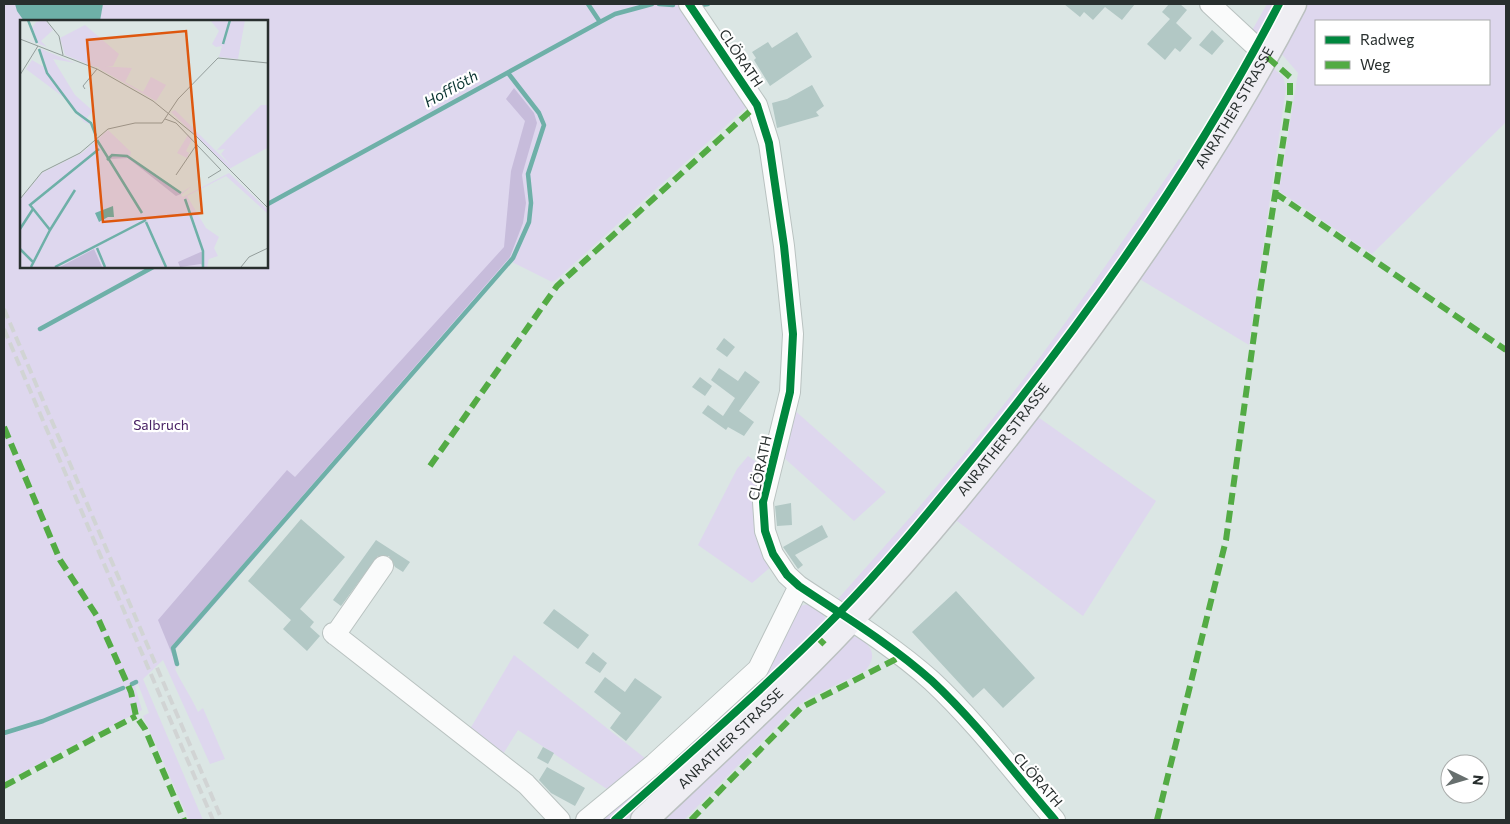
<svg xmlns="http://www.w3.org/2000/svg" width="1510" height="824" font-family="Commissioner,sans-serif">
  <rect width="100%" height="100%" fill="#dbe6e4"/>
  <path fill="#ded7ee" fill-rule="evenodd" d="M4,4h674l10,10 62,90 -194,176 -4,2 -40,-20 -337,388 4,13 -4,6c7,15 16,27 23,43l5,-4 22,51 -15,5 -47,-104 -20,19 60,141h-14l-46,-104 6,-3 -11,-29 -3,2 7,24 -138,72zM21,21h245v245h-245z
    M1267,4h19l-19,38 -17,-8z
    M1302,4h204v118l-134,132 -93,-63 19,-118 -18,-21zM1316,21h173v63h-173z
    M1249,52l6,9 -213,320 -192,225 -13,-6c55,-62 110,-123 161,-188 64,-81 122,-167 181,-253l4,3z
    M1272,67l11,10 3,11 -37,257 -111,-67 -100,139 118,84 -73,115 -126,-95 -85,94z
    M792,408l94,84 -32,29 -73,-66z
    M748,456l17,12 8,97 -21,18 -54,-38 39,-76z
    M809,604c12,5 18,11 18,25l-201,191h-35l127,-107 81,-107z
    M853,636c18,6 26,20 12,35l-56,27 -14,10 -111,112h-26z
    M514,655l136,107 -37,31 -95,-63 -18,29 -33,-25z"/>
  <path fill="#c7bcdb" d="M514,88l20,25 3,10 -15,52 4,28 -3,20 -13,34 -339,390 3,12 -16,-39 129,-150 8,7 209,-230 7,-76 14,-50 -19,-22z"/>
  <path fill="#6eb0a8" d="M15,4h88l-3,17h-76l-7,-10z"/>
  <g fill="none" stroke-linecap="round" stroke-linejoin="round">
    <path stroke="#6eb0a8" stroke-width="4.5" d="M588,4l12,18
      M659,4l14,1
      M701,5l7,-1
      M266,205l334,-183 15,-8 37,-10
      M40,329l115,-63
      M177,664l-4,-16 340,-390 16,-36 2,-19 -3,-29 16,-49 -5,-12 -31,-40
      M132,684l4,-2
      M4,733l39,-12 80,-33"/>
  </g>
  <path fill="#b2c8c5" d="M1064,4h71l-13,16 -17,-13 -12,13 -9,-8 -4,5z
    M1169,4h11l7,6 -11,13 16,15 -12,14 -5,-4 -10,12 -18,-16 23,-25 -8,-7z
    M1212,30l12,11 -12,14 -13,-10z
    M797,32l15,25 -42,29 -16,-26 2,-2 -4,-6 16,-10 4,6z
    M812,85l12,21 -8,6 3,4 -42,12 -5,-25 15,-4z
    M724,338l11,9 -8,10 -11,-8z
    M719,368l19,13 7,-10 15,11 -21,29 15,11 -10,14 -16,-9 -2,3 -24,-17 6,-8 15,11 12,-18 -24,-18z
    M700,377l12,9 -7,10 -13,-9z
    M791,503l1,22 -15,1 -2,-20z
    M301,519l44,38 -45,52 14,13 -4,5 10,9 -13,15 -24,-22 8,-9 -43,-39z
    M822,525l6,12 -33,18 8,10 -5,4 -15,-22z
    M376,540l34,22 -7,10 -8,-5 -6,-11h-11l-37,50 -8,-6z
    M956,591l79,87 -32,30 -19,-20 -11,10 -61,-66z
    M554,609l35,26 -11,14 -35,-26z
    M593,652l14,11 -7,10 -15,-10z
    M605,677l20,15 10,-14 27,19 -36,44 -16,-13 11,-15 -27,-21z
    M543,747l11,6 -6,11 -11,-6z
    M547,767l38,21 -10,18 -24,-13 -12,-13z"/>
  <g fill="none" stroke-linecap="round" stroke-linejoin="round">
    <g stroke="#b9c2c0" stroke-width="22">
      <path id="minor" d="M689,4l68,101 12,38 15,103 9,88 -3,58 -27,110 2,29 8,23 14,21 12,11c45,30 93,59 133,95 45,42 83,93 123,139
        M1210,4l56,52
        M333,633l193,151 34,36
        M335,635l48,-69
        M586,820l68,-56 104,-95 41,-83"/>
    </g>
    <g stroke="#bbc1c0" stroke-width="29">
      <g id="major">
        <path id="s1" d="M644,820c69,-65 139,-129 204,-198 77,-82 148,-170 215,-260 85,-113 165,-232 230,-358"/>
      </g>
    </g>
    <use href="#minor" stroke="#fafbfb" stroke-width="20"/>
    <use href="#major" stroke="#efeef3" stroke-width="26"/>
    <path stroke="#d1d4d4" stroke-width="4" stroke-dasharray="10 5" stroke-linecap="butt" d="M4,309l218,511
      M4,329l209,491"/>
    <path stroke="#53ab44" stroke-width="6" stroke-dasharray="12 6" stroke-linecap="butt" d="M1275,193l231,157
      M4,427l56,133 37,56 34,76 5,24 9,13 39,91
      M430,466l127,-180 200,-181
      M816,636l9,9
      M4,786l132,-70
      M691,820l111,-113 100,-51
      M1157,820l69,-280 33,-241 31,-202v-20l-24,-21"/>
    <g stroke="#fff" stroke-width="11">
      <path id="cycleway" d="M689,4l68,101 12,38 15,103 9,88 -3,58 -27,110 2,29 8,23 14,21 12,11c45,30 93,59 133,95 45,42 83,93 123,139
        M615,820c75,-67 152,-134 223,-206 49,-50 94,-106 139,-161 113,-139 219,-289 302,-449"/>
    </g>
    <use href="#cycleway" stroke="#00873e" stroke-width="8"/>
  </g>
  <g text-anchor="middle" stroke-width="4.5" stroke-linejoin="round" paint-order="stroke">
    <g font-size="14" fill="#282f2e" stroke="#fff">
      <text transform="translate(741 58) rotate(56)" y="5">CLÖRATH</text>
      <text dy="5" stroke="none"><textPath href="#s1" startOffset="929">ANRATHER STRASSE</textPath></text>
      <text dy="5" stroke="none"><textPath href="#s1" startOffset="524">ANRATHER STRASSE</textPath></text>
      <text transform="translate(760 468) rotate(-78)" y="5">CLÖRATH</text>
      <text dy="5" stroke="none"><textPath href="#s1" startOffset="119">ANRATHER STRASSE</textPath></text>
      <text transform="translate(1038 780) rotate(49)" y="5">CLÖRATH</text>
    </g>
    <g font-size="14" fill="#492265" stroke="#fff">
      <text x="161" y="430">Salbruch</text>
    </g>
    <g font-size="15" font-style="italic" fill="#07322e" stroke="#fff">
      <text transform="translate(451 89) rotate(-29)" y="5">Hofflöth</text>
    </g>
  </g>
  <g transform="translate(20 20)">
    <rect width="248" height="248" fill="#dbe6e4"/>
    <path d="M8,0l4,8 4,-6 9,-2 8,10 -12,11 6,6 -27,-10 15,5zM190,0h35l-7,39 -19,-2 3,-11 -6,1 -4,-3 7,-13zM65,5l34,29 -6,12 -18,1 -30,-12 -5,-17zM19,28l36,15 -22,-4 22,36 18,16 -8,9 7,2 5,15 -2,2 -4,-14 -7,-3 -7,-8 -7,-12 -44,-33 6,-9 12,7zM80,46l32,2 -7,14 18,10 8,-15 15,8 -10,16 -58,-33zM241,85h6v43l-38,21 -58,-57 4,-2 57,57 -11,-13 4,-5 -8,1zM88,110l23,22 -1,5 49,37 13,-8 -11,9 2,2 46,-24 38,36v4l-41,-37 -39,20 19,32 13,9 -5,11 4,8 -9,3 -2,8h-187v-67l22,-27 40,-20zM168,115l4,4 -6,12 3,2 -2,5 -10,-5z" fill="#ded7ee"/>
    <path d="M92,136l17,1 52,37 -5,2 -48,-38 -20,1zM74,229l8,18h-42zM183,231l1,16 -3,-3 -21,3 -2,-5z" fill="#c7bcdb"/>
    <path d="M93,186l1,11h-6l-9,5 -4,-9z" fill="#6eb0a8"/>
    <path fill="none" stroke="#6eb0a8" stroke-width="2.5" d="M8,0l9,23M203,24l7,-24M19,29l8,24 29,39 15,11 5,13M77,120l45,73M87,140l5,-5 15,1 54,37M165,179l18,52v16M126,202l20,45M0,209l13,-20M30,210l25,-40M77,228l8,19M0,229l13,13M11,247l19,-37 -20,-25 69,-56M35,247l91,-47"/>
    <path fill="none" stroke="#939d9b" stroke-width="1" d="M26,0l13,16 4,19M0,19l77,30 56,32 43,35 72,72M0,55l18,-29M65,69l-2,-3 14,-17M145,99l11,4 45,47 -13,8M156,155l21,-31M0,179l22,-27 38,-19 28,-24 27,-6h27l16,-24 40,-41 50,5M221,247l8,-10 19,-9"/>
    <path fill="#de570e" fill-opacity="0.15" stroke="#de570e" stroke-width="2.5" d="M166,11l16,182 -99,9 -16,-182z"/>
    <rect width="248" height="248" fill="none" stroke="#282f2e" stroke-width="2.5"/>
  </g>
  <rect width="1510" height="824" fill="none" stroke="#282f2e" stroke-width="10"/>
  <rect x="1315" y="20" width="175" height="65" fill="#ffffff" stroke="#a9acab"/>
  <rect x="1325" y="36" width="25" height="8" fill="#00873e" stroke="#a9acab"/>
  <text x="1360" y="45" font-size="15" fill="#282f2e">Radweg</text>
  <rect x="1325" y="61" width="25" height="8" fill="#53ab44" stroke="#a9acab"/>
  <text x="1360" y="70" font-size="15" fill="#282f2e">Weg</text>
  <g transform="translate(1465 779) rotate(95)"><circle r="24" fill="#ffffff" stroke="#a9acab"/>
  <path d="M0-4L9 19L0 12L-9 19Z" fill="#676f6e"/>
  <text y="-8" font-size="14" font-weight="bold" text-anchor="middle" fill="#282f2e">N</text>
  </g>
</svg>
